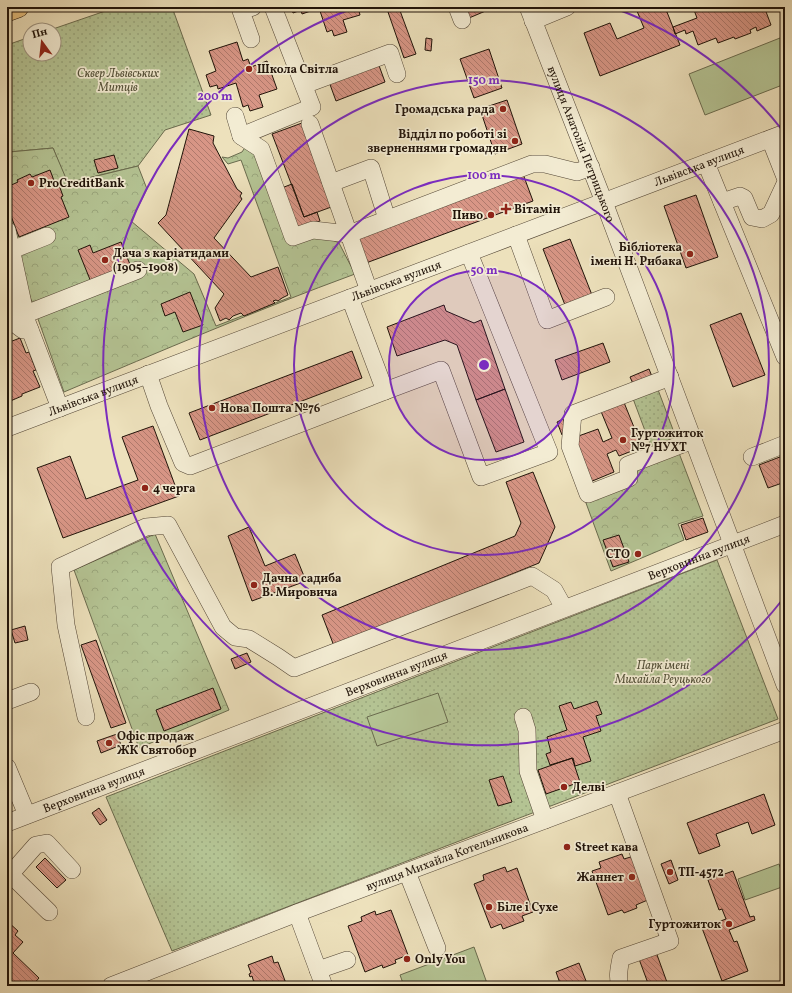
<svg xmlns="http://www.w3.org/2000/svg" width="792" height="993" font-family="Vollkorn,serif">
  <defs>
    <pattern id="grass-dots" width="8" height="8" patternUnits="userSpaceOnUse"><rect width="8" height="8" fill="#b4c393"/><path d="M2 2h.1M6 6h.1" fill="none" stroke="#9aa77d" stroke-width="1.8" stroke-linecap="round"/></pattern>
    <pattern id="forest-crowns" width="20" height="18" patternUnits="userSpaceOnUse"><rect width="20" height="18" fill="#b4c393"/><path d="M2 6a3 3 0 1 1 6 0M12 15a3 3 0 1 1 6 0" fill="none" stroke="#9aa77d"/></pattern>
    <pattern id="building-back-hatch" width="6" height="6" patternUnits="userSpaceOnUse"><rect width="6" height="6" fill="#d89686"/><path d="M-1 5l2 2M0 0l6 6M5-1l2 2" fill="none" stroke="#af796c"/></pattern>
  </defs>
  <rect width="100%" height="100%" fill="#ede1bc"/>
  <filter id="stains"><feTurbulence type="fractalNoise" baseFrequency=".005" numOctaves="4"/><feColorMatrix values="0 0 0 0 .2 0 0 0 0 .09 0 0 0 0 .02 0 0 0 .5 -.17"/></filter>
  <radialGradient id="worn" r=".72"><stop offset=".6" stop-color="#630" stop-opacity="0"/><stop offset="1" stop-color="#630" stop-opacity=".3"/></radialGradient>
  <path fill="url(#grass-dots)" stroke="#6a6b4e" d="M117,7h55l39,108 -46,15 -27,36 -71,17 -14,-35 -44,4 -2,-7v-100l23,-8v17h24v-24h-4z
    M657,387l21,56 -25,9 -21,-56z
    M717,560l61,159 -606,232 -66,-154z"/>
  <path fill="url(#forest-crowns)" stroke="#6a6b4e" d="M250,140l17,27 51,66 21,10 16,31c-98,36 -194,77 -291,118l-57,-160v-70l2,-10 44,-4 15,35 70,-17 9,23 -16,32 63,53 22,52 75,-29 -50,-137 -13,4 -6,-7 6,1 14,-6z
    M679,453l24,63 -25,8 6,16 -73,31 -25,-68 50,-20 1,-13z
    M155,534l74,176 -90,38 -65,-178z"/>
  <path fill="#b4c393" stroke="#6a6b4e" d="M785,36v48l-80,31 -16,-41z
    M438,693l10,29 -71,24 -10,-29z
    M779,864l6,17v5l-40,14 -7,-21z
    M474,947l14,39h-84l-4,-11z"/>
  <path fill="url(#building-back-hatch)" stroke="#201309" d="M291,7h67l2,8 -17,5 4,12 -13,4 -2,-6 -5,2 -8,-24 -17,6 -1,-4 -8,3z
    M465,7h30l-26,11z
    M648,7h17l15,38 -80,31 -16,-43 26,-10 7,16 27,-11 -7,-17z
    M697,7h64l1,3 3,-1 6,16 -14,6 -1,-4 -6,3 1,3 -16,6 -1,-2 -16,6 -2,-5 -18,7 -5,-14 -7,3 -1,-4 -10,4 -2,-7 24,-9 -3,-8 4,-2z
    M399,8l17,46 -12,4 -16,-46z
    M426,38l6,1 -1,12 -6,-1z
    M237,42l6,19 5,-2 3,8 16,-6 10,28 -18,6 4,12 -13,4 -2,-6 -5,2 -7,-24 -18,6 -1,-4 -7,2 -4,-12 10,-4 -7,-20z
    M489,49l13,39 -28,10 -14,-39z
    M377,60l8,22 -49,19 -8,-22z
    M507,100l15,44 -27,10 -15,-45z
    M302,123l32,83 -30,11 -32,-83z
    M189,129l25,7 -1,7 24,46 5,4 -2,3 2,3 -28,39 37,39 27,-10 10,28 -6,3 -4,3 -2,-1 -3,1 2,2 -31,13 -3,-3 -8,3 -4,4 -3,-2 -6,3 -5,-13 9,-14 -66,-71 8,-8z
    M114,155l4,13 -20,5 -4,-13z
    M50,170l6,16 3,-1 4,11 -2,1 8,20 -50,20 -8,-21 -2,1 -2,-5v-25l11,-5 -1,-2 13,-6 2,3z
    M523,174l10,27 -167,62 -10,-27z
    M292,184l12,33 13,-5 3,9 -25,9 -16,-41z
    M696,195l22,62 -32,11 -22,-62z
    M570,239l22,56 -27,10 -22,-56z
    M121,242l10,25 -40,15 -13,-32 12,-5 3,8z
    M190,292l13,33 -20,7 -8,-20 -10,4 -4,-12z
    M444,305l2,6 28,12 7,-3 24,69 -29,11 -19,-55 -12,-5 -48,16 -10,-29z
    M741,313l24,62 -32,12 -23,-62z
    M20,338l6,15 3,-1 7,18 -3,1 7,16 -18,7v2l-14,6 -1,-3v-56z
    M603,343l7,19 -48,18 -7,-20z
    M352,351l10,27 -162,62 -11,-27z
    M649,369l4,10 -19,7 -4,-9z
    M505,389l19,53 -28,10 -20,-52z
    M623,400l19,47 -23,9 -3,-6 -9,4 7,18 -24,10 -17,-44 25,-9 5,13 9,-4 -12,-29z
    M563,419l5,14 -6,2 -5,-13z
    M153,426l26,70 -116,42 -26,-70 33,-12 16,43 52,-19 -16,-43z
    M785,455v27l-17,6 -9,-23z
    M533,472l22,55 -16,36 -205,83 -12,-31 193,-79 6,-13 -15,-41z
    M703,518l5,14 -22,8 -5,-15z
    M249,527l16,39 30,-12 11,27 -54,20 -24,-65z
    M619,535l10,27 -16,5 -10,-27z
    M25,626l3,14 -13,3 -4,-13z
    M96,640l30,83 -15,5 -30,-83z
    M247,653l4,9 -16,7 -4,-10z
    M213,688l8,21 -57,22 -8,-21z
    M597,701l5,13 -6,2 5,15 -18,6 8,24 -16,5 -2,-8 -23,7 -4,-11 5,-2 -4,-15 20,-7 -8,-24 12,-4 3,7z
    M117,734l4,11 -20,8 -4,-12z
    M572,758l8,24 -34,12 -8,-24z
    M503,776l9,26 -14,4 -9,-26z
    M764,794l11,31 -23,9 -4,-12 -32,12 4,12 -21,8 -12,-31z
    M99,808l8,12 -7,5 -8,-12z
    M622,854l2,5 10,-3 16,43 -14,6 1,3 -13,5 -2,-3 -14,5 -16,-44 9,-3 -2,-6z
    M45,858l21,22 -9,8 -21,-21z
    M671,860l7,20 -9,4 -8,-20z
    M505,867l2,5 10,-4 16,44 -11,4 2,5 -21,8 -2,-5 -10,4 -17,-44 10,-4 -1,-5z
    M733,871l17,46 4,-1 1,4 -26,10 5,12 3,-1 11,30 -26,10 -20,-53 24,-9 -4,-10 -3,1 -11,-30z
    M391,910l17,45 -13,5 1,3 -13,5 -1,-3 -17,7 -17,-46 14,-5 -1,-4 14,-6 1,4z
    M7,921l11,10 -3,4 8,7 -10,11 26,25 -7,8h-25z
    M656,952l12,33 -3,1h-16l-10,-27z
    M272,956l2,7 4,-1 9,24h-32l-3,-10 -2,1 -1,-3 2,-1 -3,-8z
    M579,963l9,23h-27l-5,-14z"/>
  <g fill="none" stroke-linecap="round" stroke-linejoin="round">
    <g stroke="#534636" stroke-width="18">
      <g id="minor">
        <path d="M457,7l5,13"/>
        <path id="s1" d="M528,7l76,195 181,483"/>
        <path d="M533,21l34,-14"/>
        <path d="M251,39l-10,-28 12,-4"/>
        <path d="M304,85l86,-32 7,21"/>
        <path d="M235,116l6,20 20,13 32,88 20,-7 36,4 183,-70h13l32,8 14,-5"/>
        <path d="M310,124l59,167"/>
        <path d="M241,136l71,-29 -39,-100"/>
        <path d="M770,139l15,38"/>
        <path d="M706,163l79,194"/>
        <path d="M331,183l40,-15 16,51"/>
        <path d="M722,202l18,-6 4,2 8,19 10,2 9,-5 14,-30"/>
        <path d="M7,230l20,92 33,86"/>
        <path d="M516,235l31,85 59,-23"/>
        <path d="M12,250l35,-14"/>
        <path d="M7,298l8,26 8,6h7"/>
        <path d="M350,298l35,93 56,-21 40,107 68,-25 -80,-199"/>
        <path d="M26,314l112,-44"/>
        <path d="M148,374l11,32 24,57 7,3 195,-75"/>
        <path d="M670,377l-97,37 -3,32 18,48 41,-16 -1,-13 65,-25"/>
        <path id="s2" d="M7,428l778,-295"/>
        <path d="M752,457l33,-13"/>
        <path d="M7,701l24,-9"/>
        <path d="M86,717l-20,-92 -6,-58 86,-40 22,-2 55,102 12,10 14,2 29,18 16,11 238,-92 22,14 10,18"/>
        <path d="M523,717l4,13 1,41 17,49"/>
        <path d="M7,767l20,48"/>
        <path d="M617,793l53,148 -49,17c-2,10 -4,19 -1,28"/>
        <path id="s3" d="M7,823l778,-299"/>
        <path d="M7,871l42,41"/>
        <path d="M407,872l30,76"/>
        <path d="M7,878l29,-33 11,-2 25,27"/>
        <path d="M297,913l27,73"/>
        <path d="M318,970l29,-10"/>
        <path id="s4" d="M111,986l186,-73 488,-183"/>
      </g>
    </g>
    <g stroke="#201309" stroke-width="22">
      <path id="major" d="M7,11l11,-4"/>
    </g>
    <use href="#minor" stroke="#f3ecd3" stroke-width="17"/>
    <use href="#major" stroke="#e6c07e" stroke-width="21"/>
  </g>
  <circle cx="484" cy="365" r="95" fill="#7b2cbf" fill-opacity=".12"/>
  <g fill="none" stroke="#7b2cbf" stroke-width="2">
    <circle cx="484" cy="365" r="95"/>
    <circle cx="484" cy="365" r="190"/>
    <circle cx="484" cy="365" r="285"/>
    <path d="M783 599A380 380 0 1 1 354 8M614 8A380 380 0 0 1 783 131"/>
  </g>
  <g fill="#8f2418" stroke="#f3ecd3" stroke-width="1.5">
    <circle cx="249" cy="69" r="4"/>
    <circle cx="503" cy="109" r="4"/>
    <circle cx="515" cy="141" r="4"/>
    <circle cx="31" cy="183" r="4"/>
    <path d="M504 203h4v4h4v4h-4v4h-4v-4h-4v-4h4z"/>
    <circle cx="491" cy="215" r="4"/>
    <circle cx="690" cy="254" r="4"/>
    <circle cx="105" cy="260" r="4"/>
    <circle cx="212" cy="408" r="4"/>
    <circle cx="623" cy="440" r="4"/>
    <circle cx="145" cy="488" r="4"/>
    <circle cx="638" cy="554" r="4"/>
    <circle cx="254" cy="585" r="4"/>
    <circle cx="109" cy="743" r="4"/>
    <circle cx="564" cy="787" r="4"/>
    <circle cx="567" cy="847" r="4"/>
    <circle cx="670" cy="872" r="4"/>
    <circle cx="632" cy="877" r="4"/>
    <circle cx="489" cy="907" r="4"/>
    <circle cx="729" cy="924" r="4"/>
    <circle cx="407" cy="959" r="4"/>
  </g>
  <g text-anchor="middle" stroke-width="3.5" stroke-linejoin="round" paint-order="stroke">
    <g font-size="12" font-weight="bold" fill="#201309" stroke="#f3ecd3" text-anchor="start">
      <text x="257" y="73">Школа Світла</text>
      <text x="495" y="113" text-anchor="end">Громадська рада</text>
      <text x="507" y="138" text-anchor="end">Відділ по роботі зі<tspan x="507" dy="14">зверненнями громадян</tspan></text>
      <text x="39" y="187">ProCreditBank</text>
      <text x="514" y="213">Вітамін</text>
      <text x="483" y="219" text-anchor="end">Пиво</text>
      <text x="682" y="251" text-anchor="end">Бібліотека<tspan x="682" dy="14">імені Н. Рибака</tspan></text>
      <text x="113" y="257">Дача з каріатидами<tspan x="113" dy="14">(1905–1908)</tspan></text>
      <text x="220" y="412">Нова Пошта №76</text>
      <text x="631" y="437">Гуртожиток<tspan x="631" dy="14">№7 НУХТ</tspan></text>
      <text x="153" y="492">4 черга</text>
      <text x="630" y="558" text-anchor="end">СТО</text>
      <text x="262" y="582">Дачна садиба<tspan x="262" dy="14">В. Мировича</tspan></text>
      <text x="117" y="740">Офіс продаж<tspan x="117" dy="14">ЖК Святобор</tspan></text>
      <text x="572" y="791">Делві</text>
      <text x="575" y="851">Street кава</text>
      <text x="678" y="876">ТП-4572</text>
      <text x="624" y="881" text-anchor="end">Жаннет</text>
      <text x="497" y="911">Біле і Сухе</text>
      <text x="721" y="928" text-anchor="end">Гуртожиток</text>
      <text x="415" y="963">Only You</text>
    </g>
    <g font-size="12" font-style="italic" fill="#545139" stroke="#f3ecd3">
      <text x="118" y="77">Сквер Львівських<tspan x="118" dy="14">Митців</tspan></text>
      <text x="663" y="669">Парк імені<tspan x="663" dy="14">Михайла Реуцького</tspan></text>
    </g>
    <g font-size="12" fill="#201309" stroke="#f3ecd3">
      <text dy="4" stroke="none"><textPath href="#s1" startOffset="147">вулиця Анатолія Петрицького</textPath></text>
      <text dy="4" stroke="none"><textPath href="#s2" startOffset="740">Львівська вулиця</textPath></text>
      <text dy="4" stroke="none"><textPath href="#s2" startOffset="416">Львівська вулиця</textPath></text>
      <text dy="4" stroke="none"><textPath href="#s2" startOffset="92">Львівська вулиця</textPath></text>
      <text dy="4" stroke="none"><textPath href="#s3" startOffset="741">Верховинна вулиця</textPath></text>
      <text dy="4" stroke="none"><textPath href="#s3" startOffset="417">Верховинна вулиця</textPath></text>
      <text dy="4" stroke="none"><textPath href="#s3" startOffset="93">Верховинна вулиця</textPath></text>
      <text dy="4" stroke="none"><textPath href="#s4" startOffset="360">вулиця Михайла Котельникова</textPath></text>
    </g>
  </g>
  <circle cx="484" cy="365" r="6" fill="#7b2cbf" stroke="#f3ecd3" stroke-width="2"/>
  <g font-size="12" text-anchor="middle" font-weight="bold" fill="#7b2cbf" stroke="#f3ecd3" stroke-width="3.5" stroke-linejoin="round" paint-order="stroke">
    <text x="484" y="84">150 m</text>
    <text x="215" y="100">200 m</text>
    <text x="484" y="179">100 m</text>
    <text x="484" y="274">50 m</text>
  </g>
  <rect width="792" height="993" fill="none" stroke="#ede1bc" stroke-width="24"/>
  <rect x="8" y="8" width="776" height="977" fill="none" stroke="#201309" stroke-width="2"/>
  <rect x="12" y="12" width="768" height="969" fill="none" stroke="#201309"/>
  <g transform="translate(42 42) rotate(345)"><circle r="19" fill="#f3ecd3" stroke="#9f9582"/>
  <path d="M0-3L7 15L0 10L-7 15Z" fill="#8f2418"/>
  <text y="-6" font-size="11" font-weight="bold" text-anchor="middle" fill="#201309">Пн</text>
  </g>
  <rect width="100%" height="100%" filter="url(#stains)"/>
  <rect width="100%" height="100%" fill="url(#worn)"/>
</svg>
